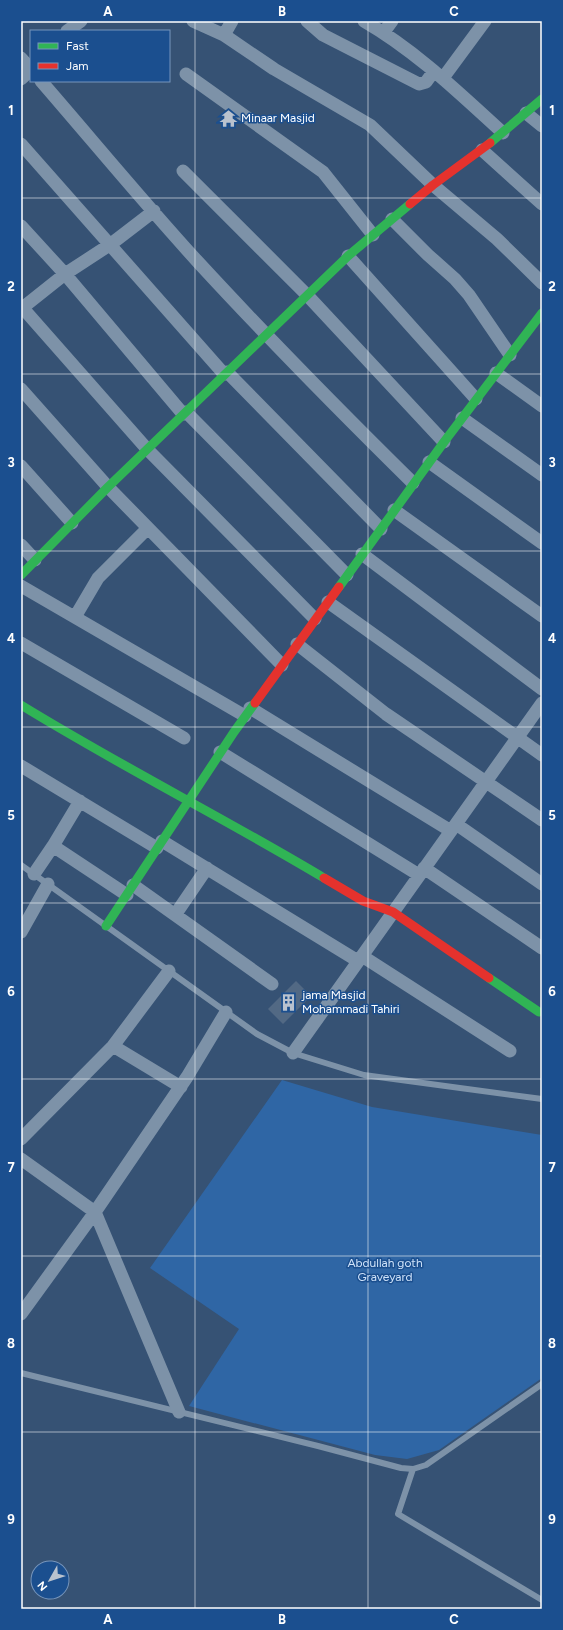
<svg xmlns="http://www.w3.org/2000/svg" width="563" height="1630" font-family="Figtree,sans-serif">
<rect width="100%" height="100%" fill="#365274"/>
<path fill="#2f66a5" d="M282,1080L372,1107L542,1135V1378L439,1450L407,1459L375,1455L189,1406L239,1329L150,1268Z"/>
<path fill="#526984" d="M296,981L311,996L283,1024L268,1009Z"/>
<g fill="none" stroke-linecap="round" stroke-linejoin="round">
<path stroke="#7d92a8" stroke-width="6" d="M21,865L257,1034L293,1053L364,1075L542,1099
M21,1373L318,1446L401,1468L413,1469L426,1465L542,1384
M413,1469L398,1514L542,1600"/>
<path stroke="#7d92a8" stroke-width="13" d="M193,21L224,35L274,69L370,125L433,185L497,239L542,283
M307,21L323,35L419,84L426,82L434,71
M364,21C416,51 459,93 503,133
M67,31L81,21
M384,32L392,21
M224,35L232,21
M21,58L31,69
M186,74L323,172L373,235
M443,78L485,21
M21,79L31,70
M41,81C93,141 144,203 198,262C268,338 340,411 413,483
M526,113L542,126
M21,144L224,374
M482,150L542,204
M183,171L307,295L444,442
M392,219L428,255L455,279L469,295L510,355
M21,226L65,274L183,414
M348,256L476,399
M21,306L147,449L315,619
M21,309L65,274L111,244L154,211
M227,372L381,529
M496,373L542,406
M21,389L108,487L282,665
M186,412L347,575
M462,418L542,475
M429,462L542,543
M21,466L72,523
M394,510L542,616
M21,545L35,560
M362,554L542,689
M21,586L245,716
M328,602L542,755
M75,617L98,578L148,528
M21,643L184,738
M297,644L386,714L542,820
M250,708L451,831
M220,752L419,875
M21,766L157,848
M456,824L542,884
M162,841L358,961
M53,846L127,895
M424,868L542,948
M34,874L53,846L80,801
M133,885L272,984
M175,915L207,868
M21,932L48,884
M362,956L510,1051
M113,1046L181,1087
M293,1053L542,703
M21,1139L113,1046L169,971
M21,1159L95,1212L179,1412
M21,1314L95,1212L187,1077L226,1012"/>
<path stroke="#30b455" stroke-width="9" d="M490,143L542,99
M21,575L108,487L348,256L410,204
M339,587L444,442L542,313
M21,705C120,766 224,818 324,878
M106,926L234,732L255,703
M489,978L539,1012"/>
<path stroke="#e5322d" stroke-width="9" d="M410,204L433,185L490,143
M255,703L339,587
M324,878L363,901L393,912L489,978"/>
</g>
<path fill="none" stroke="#fff" stroke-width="1" stroke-opacity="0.55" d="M195,21V1609M368,21V1609M21,198H542M21,374H542M21,551H542M21,727H542M21,903H542M21,1079H542M21,1256H542M21,1432H542"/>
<defs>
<symbol id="temple-bare" viewBox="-9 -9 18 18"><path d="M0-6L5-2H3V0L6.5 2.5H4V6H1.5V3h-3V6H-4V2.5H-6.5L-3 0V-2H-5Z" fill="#b9c2ce" stroke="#1b4f8f" stroke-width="2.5" paint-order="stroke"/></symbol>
<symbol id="building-bare" viewBox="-9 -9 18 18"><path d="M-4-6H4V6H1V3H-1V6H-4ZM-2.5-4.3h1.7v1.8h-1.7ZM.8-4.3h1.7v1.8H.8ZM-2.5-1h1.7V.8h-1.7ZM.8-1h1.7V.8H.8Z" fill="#b9c2ce" stroke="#1b4f8f" stroke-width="2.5" paint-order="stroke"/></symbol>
</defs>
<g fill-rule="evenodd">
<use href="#temple-bare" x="216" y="106" width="25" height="25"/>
<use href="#building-bare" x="276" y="990" width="25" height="25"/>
</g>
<g text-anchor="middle" stroke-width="3" stroke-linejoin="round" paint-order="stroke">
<g font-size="12" fill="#fff" stroke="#1b4f8f" text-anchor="start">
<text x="241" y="122">Minaar Masjid</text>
<text x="302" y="999">jama Masjid<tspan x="302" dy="14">Mohammadi Tahiri</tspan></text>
</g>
<g font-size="12" fill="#cfe3fa" stroke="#1b4f8f">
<text x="385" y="1267">Abdullah goth<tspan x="385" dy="14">Graveyard</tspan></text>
</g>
</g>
<rect width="563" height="1630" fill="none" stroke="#1b4f8f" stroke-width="44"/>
<rect x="30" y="30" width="140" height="52" fill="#1b4f8f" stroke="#7695bc"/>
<rect x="38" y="43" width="20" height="6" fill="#30b455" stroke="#7695bc"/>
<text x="66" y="50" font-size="12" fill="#ffffff">Fast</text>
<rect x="38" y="63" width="20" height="6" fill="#e5322d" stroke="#7695bc"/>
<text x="66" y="70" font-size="12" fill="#ffffff">Jam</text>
<g transform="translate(50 1580) rotate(231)"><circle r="19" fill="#1b4f8f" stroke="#7695bc"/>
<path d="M0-3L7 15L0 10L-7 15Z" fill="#b9c2ce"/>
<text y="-6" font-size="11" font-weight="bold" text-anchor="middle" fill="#ffffff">N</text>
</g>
<rect x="22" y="22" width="519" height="1586" fill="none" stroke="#fff" stroke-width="1.5"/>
<g font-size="13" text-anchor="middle" font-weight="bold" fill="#fff">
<text x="108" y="16">A</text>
<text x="282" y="16">B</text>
<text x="454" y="16">C</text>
<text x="11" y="115">1</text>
<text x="552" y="115">1</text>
<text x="11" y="291">2</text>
<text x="552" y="291">2</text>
<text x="11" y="467">3</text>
<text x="552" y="467">3</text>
<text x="11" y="643">4</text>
<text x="552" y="643">4</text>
<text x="11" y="820">5</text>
<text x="552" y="820">5</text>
<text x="11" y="996">6</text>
<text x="552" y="996">6</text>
<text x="11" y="1172">7</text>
<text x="552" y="1172">7</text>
<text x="11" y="1348">8</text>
<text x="552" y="1348">8</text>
<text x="11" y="1524">9</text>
<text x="552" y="1524">9</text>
<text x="108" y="1624">A</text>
<text x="282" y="1624">B</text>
<text x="454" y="1624">C</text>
</g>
</svg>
